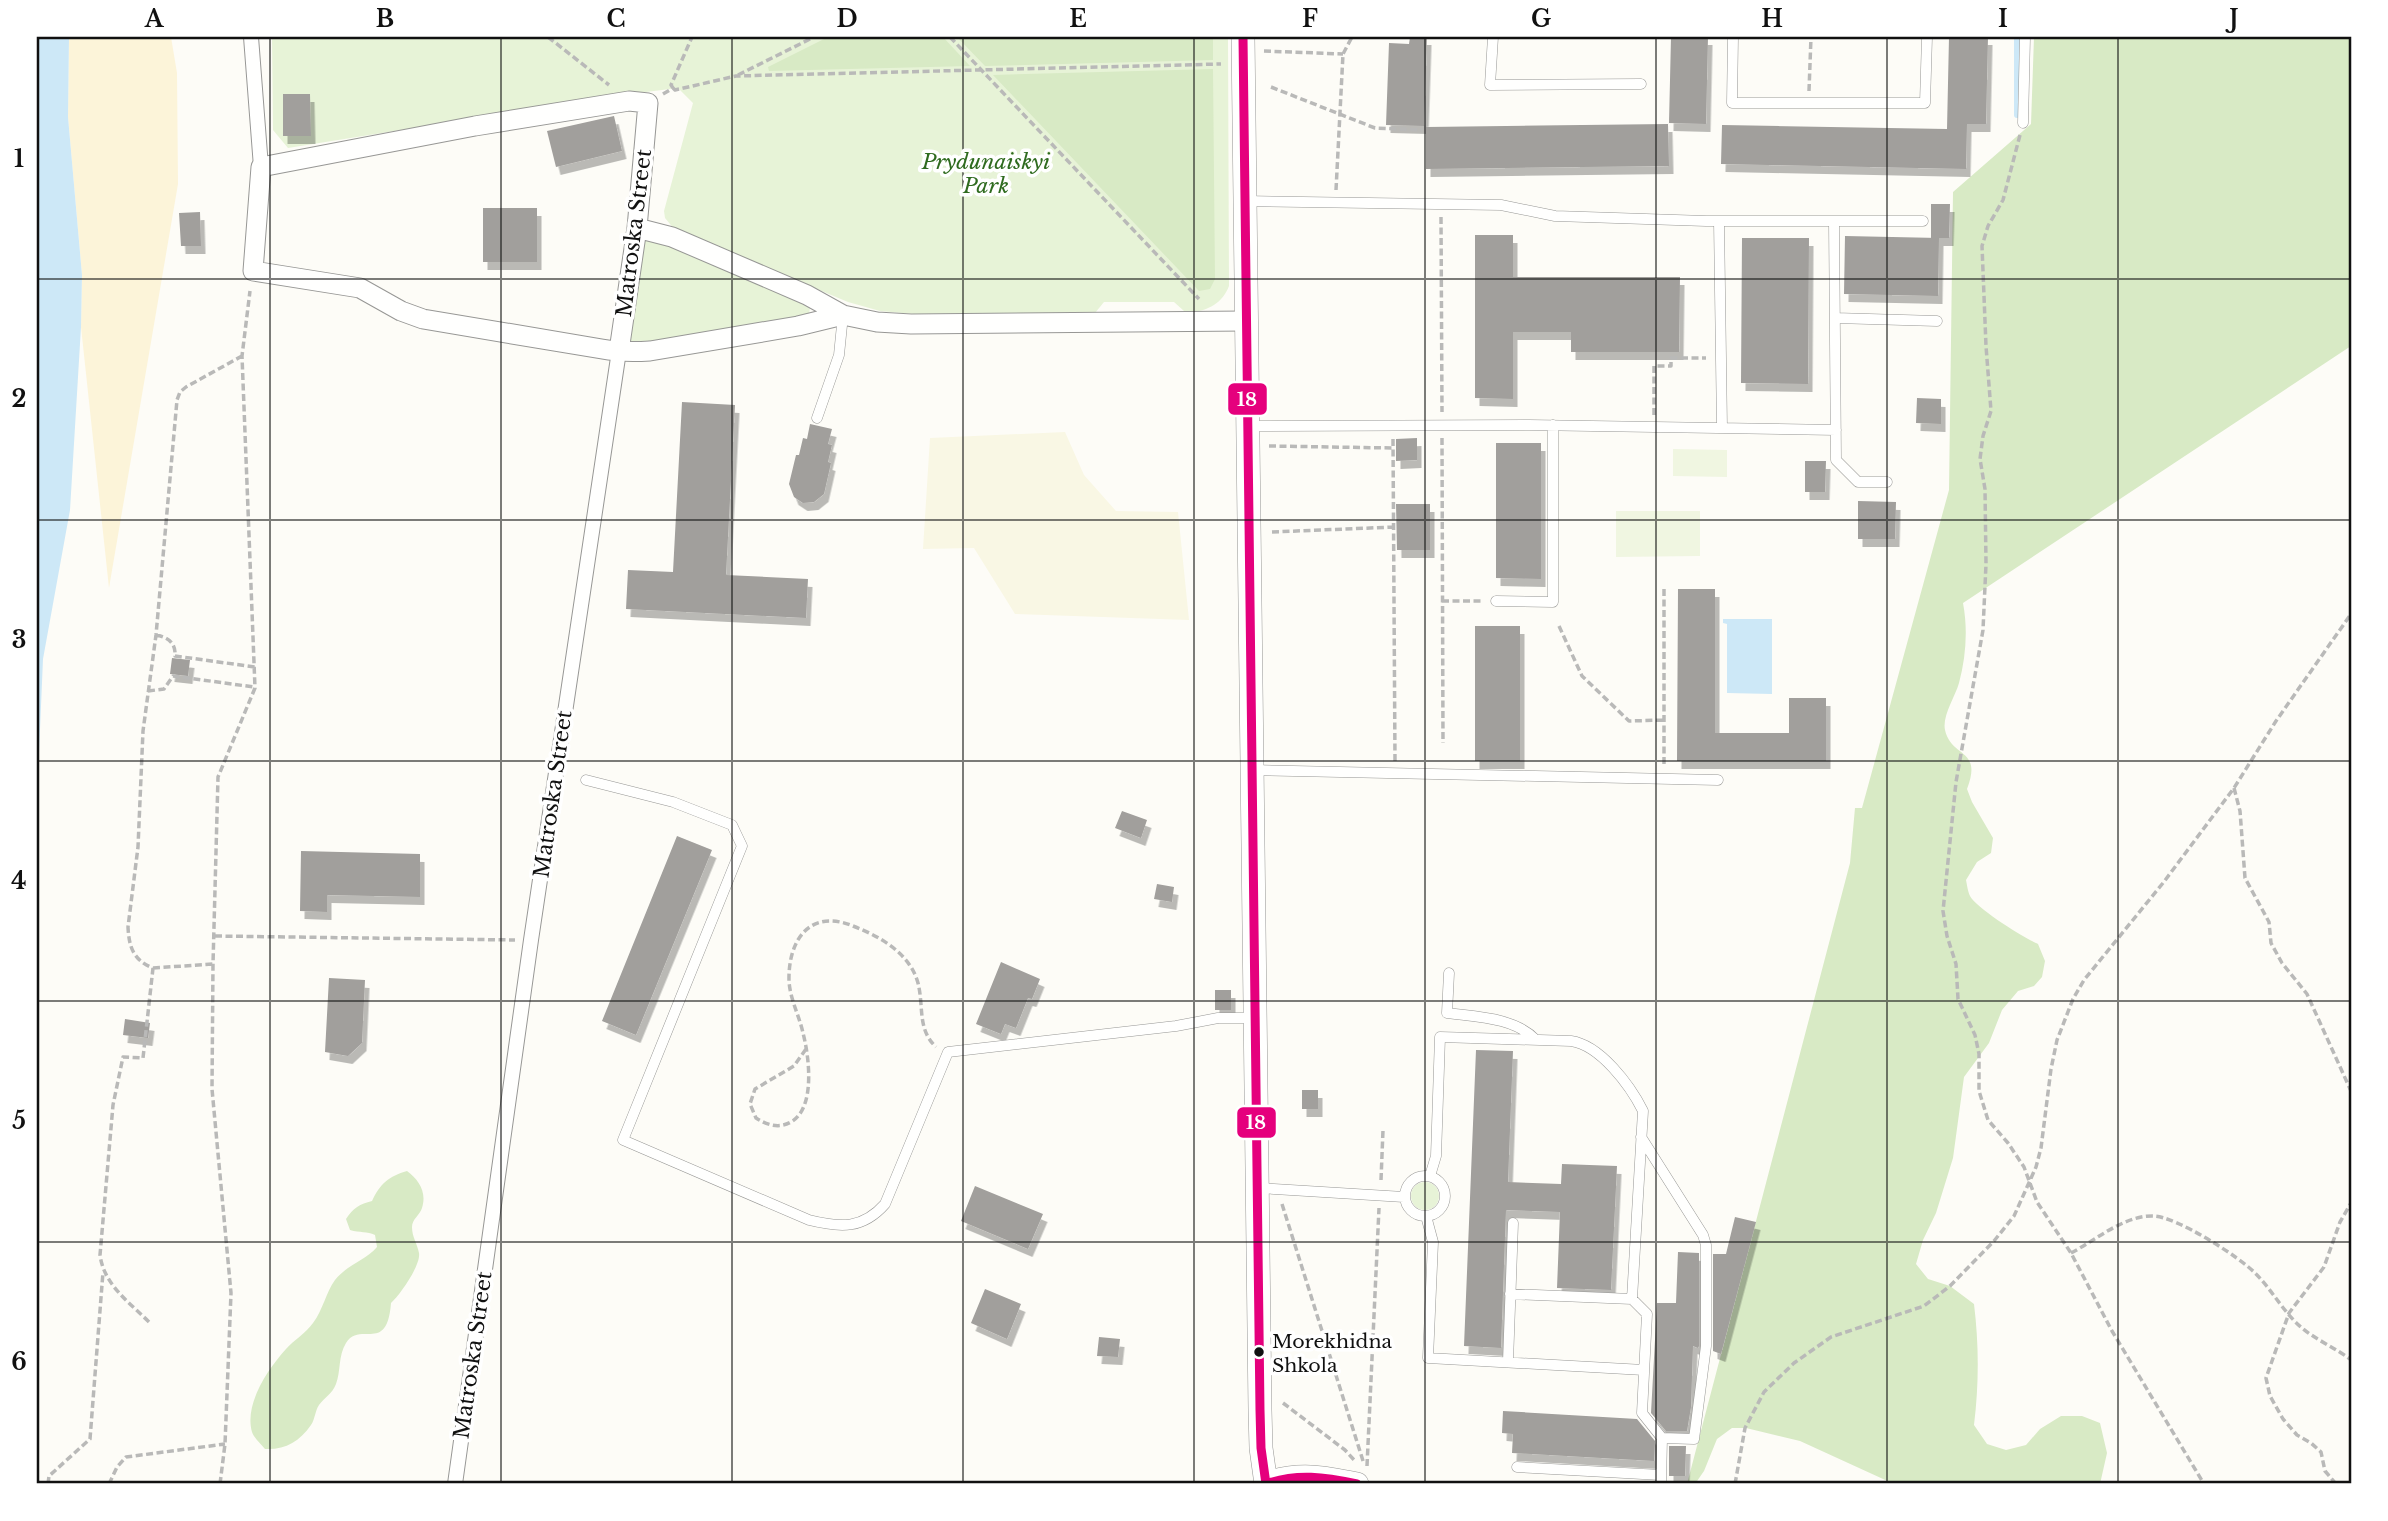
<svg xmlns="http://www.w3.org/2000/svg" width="2388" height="1521" font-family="'Libre Baskerville',serif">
<defs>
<filter id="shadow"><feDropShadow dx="4.5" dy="8" stdDeviation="0" flood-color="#0004"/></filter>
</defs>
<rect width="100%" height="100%" fill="#fdfcf7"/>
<path fill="#f9f7e4" d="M1065,432L1084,475L1116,511L1178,512L1189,620L1015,614L974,548L923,549L930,438Z"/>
<path fill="#e7f3d7" d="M272,37H1228L1229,286C1222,305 1203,314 1184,311L1174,302H1104L1095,313L914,314L880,311L848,302L675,230L665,218L664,211L693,103L678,88L614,96L288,148L273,130Z
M650,238L810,306L809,316L642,346L631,342L628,338L643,242Z
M1411 1196a14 14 0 1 1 28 0a14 14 0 1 1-28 0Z"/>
<path fill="#d8eac5" d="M828,37H943L970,66L769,71L768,67Z
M957,37H1213V60L985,66Z
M2034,37H2351V346L1963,603C1968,629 1966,657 1959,683C1955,697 1942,716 1945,730C1951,758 1983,748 1967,789L1972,802L1993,838L1991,853L1977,862L1966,880C1967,885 1968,892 1970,896C1976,908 2024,938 2038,944L2045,961L2042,977L2034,986L2018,991L2002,1010L1989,1043L1964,1077L1953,1158L1936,1213L1923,1240L1916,1264L1928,1279L1950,1286L1974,1304C1979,1345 1979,1384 1974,1425L1987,1444L2006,1450L2026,1445L2040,1429L2061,1416H2082L2100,1423L2107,1453L2100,1484H1894L1800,1441L1746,1428H1732L1717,1439L1704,1471L1695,1484H1687L1850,863L1855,808H1862L1949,490L1953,192L2031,124Z
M1213,69L1215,279L1210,289L1199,291L993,75Z
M407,1171C419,1180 427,1192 422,1208C420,1215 412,1219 412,1227C412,1237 417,1243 419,1253C421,1265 400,1295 391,1303C387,1355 360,1320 346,1343C338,1356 341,1371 336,1384C332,1394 325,1397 319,1405C315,1411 315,1419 311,1425C299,1442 285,1450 265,1449C261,1444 254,1438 252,1432C244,1404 268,1369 286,1349C294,1340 306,1333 313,1323C323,1310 326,1292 335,1280C349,1263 365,1261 377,1247L375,1235C367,1231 360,1233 350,1230L346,1219C353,1208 360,1204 372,1201C380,1184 389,1176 407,1171Z"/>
<path fill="#fcf4d9" d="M69,37H171L177,73L178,184L109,588L81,327L82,275L68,117Z"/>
<path fill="#f0f6e1" d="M1673,449L1727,450V477L1673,476Z
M1700,511V556L1616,557V511Z"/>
<path fill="#cde8f7" d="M37,37H69L68,117L82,275L81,327L70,510L43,659L37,800Z
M1723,619H1772V694L1727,693V624L1723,623Z"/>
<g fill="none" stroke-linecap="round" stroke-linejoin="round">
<path stroke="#cde8f7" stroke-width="6" d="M2017,115V37"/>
</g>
<path fill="#a19f9c" filter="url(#shadow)" d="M1410,37H1427L1424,126L1386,125L1389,43L1409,44Z
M1671,37H1708L1706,124L1669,123Z
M1949,37H1988L1986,124H1967L1966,169L1721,164L1722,125L1947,129Z
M283,94H310L311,136H283Z
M614,116L622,151L556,167L547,131Z
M1668,124L1669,166L1426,169V127Z
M1931,204H1950L1949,238H1931Z
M483,208H537V262H483Z
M200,212L201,246H181L179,213Z
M1475,235H1513V277H1680L1679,352H1571V332H1513V399L1475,398Z
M1845,236L1939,238L1938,296L1844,294Z
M1742,238H1809L1808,384L1741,383Z
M1917,398L1941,399V424L1916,423Z
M682,402L735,405L726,575L808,579L806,618L626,609L628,570L673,572Z
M810,424L832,429L828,444L832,445L828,462L831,463L824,494L814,502L803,503L794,497L789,484L796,455H799L803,438L807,439Z
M1417,438V460L1396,461V439Z
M1496,443H1541V579L1496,578Z
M1805,461H1826L1825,492H1805Z
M1858,501L1896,502L1895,539H1858Z
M1396,504H1430V550H1397Z
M1678,589H1715V733H1789V698H1826V761H1677Z
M1475,626H1520V761H1475Z
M172,658L190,660L188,676L170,674Z
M1122,811L1147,820L1141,838L1115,828Z
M677,836L712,850L636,1035L602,1021Z
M301,851L420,854V897L327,895V912L300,911Z
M1157,884L1174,887L1172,902L1154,899Z
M1001,962L1040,979L1032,999L1028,998L1016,1028L1005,1024L1001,1034L976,1024Z
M329,978L365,980L362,1043L348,1056L325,1052Z
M1215,990H1231V1010H1215Z
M125,1019L150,1023L148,1038L123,1035Z
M1476,1050L1513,1051L1508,1182L1561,1184L1562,1164L1617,1166L1611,1290L1557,1288L1560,1212L1506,1210L1501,1348L1464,1346Z
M1302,1090H1318V1109H1302Z
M975,1186L1043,1214L1028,1249L961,1221Z
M1735,1217L1756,1222L1721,1354L1713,1351V1254H1726Z
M1678,1252L1699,1253V1346L1698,1348L1693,1346L1691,1407L1687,1431H1666L1651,1413L1657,1303H1676Z
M985,1289L1021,1304L1007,1339L971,1323Z
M1099,1337L1120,1339L1118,1357L1097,1356Z
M1503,1411L1637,1419L1655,1441L1654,1461L1512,1453L1513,1434L1502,1433Z
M1669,1446H1686L1685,1476H1669Z"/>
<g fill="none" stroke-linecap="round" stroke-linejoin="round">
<defs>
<path id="service" d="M1493,37L1490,85L1641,84
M1733,37L1732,103H1925L1927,37
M2023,123L2025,37
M1245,201L1501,205L1555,216L1706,221H1923
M1719,221L1722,428
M1834,221L1836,460L1858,482H1887
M1835,318L1937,321
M817,418L839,355L843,315
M1247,426L1529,425L1836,430
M1496,601L1553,602V425
M1252,770L1718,780
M586,780L673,802L732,825L742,846L623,1140L809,1220C841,1228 863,1229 885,1204L948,1052L1176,1026L1218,1018H1255
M1449,973L1447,1013C1476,1017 1514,1017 1536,1040
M1641,1137L1703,1235L1706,1245V1346L1694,1439L1662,1438
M1405 1196a20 20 0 1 1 40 0a20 20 0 1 1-40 0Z
M1430,1176L1436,1156L1440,1037L1571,1041C1600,1045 1630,1085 1643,1111L1632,1299
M1258,1188L1404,1197
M1426,1216L1433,1242L1428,1358L1644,1370
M1510,1294L1632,1299L1647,1314L1642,1413L1662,1438L1661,1484
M1508,1362L1513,1223
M1517,1467L1661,1475"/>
<path id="pedestrian" d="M251,37L261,167
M455,1484L531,940L619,351"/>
<path id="minor" d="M637,228L672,237L807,295L843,315L877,322L911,324L1245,321
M619,351L637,228L648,103L629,101L475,126L261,167L253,271L360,288L401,311L423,319L602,349C618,352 634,352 650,351L798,326L843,315"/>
<path id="tertiary" d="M1243,37L1260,1410L1261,1448L1266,1484
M1265,1484C1297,1472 1324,1477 1357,1484"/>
</defs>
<use href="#service" stroke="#979795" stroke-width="11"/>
<use href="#pedestrian" stroke="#979795" stroke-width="16"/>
<use href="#minor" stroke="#979795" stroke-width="21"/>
<use href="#tertiary" stroke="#979795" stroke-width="24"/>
<path stroke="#b9b9b8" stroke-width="3.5" stroke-dasharray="7 3.5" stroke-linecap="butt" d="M548,37L609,85
M950,37L1199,299
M1264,51L1343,54
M738,75L814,37
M1271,87L1375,128L1422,130
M673,88L675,90L736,76L1221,64
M1809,91L1811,37
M663,94L673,88L671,85L692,37
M2020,135L2003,200L1988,226L1982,246L1986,346L1991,411L1983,436L1980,459L1985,489L1986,564L1983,630L1956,782L1943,911L1947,936L1956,964L1958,999L1975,1035L1979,1054V1091L1988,1120L2008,1143L2024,1167L2037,1202L2071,1253L2112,1331L2204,1484
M1336,190L1343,54L1352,37
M1441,217L1442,412
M1654,415V366H1671V358H1706
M1442,438L1443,743
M1393,439L1395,761
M1269,446L1393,448
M1272,532L1394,527
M1442,601H1483
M1559,626L1582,676L1629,721L1664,720
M156,635C168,637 176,643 175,656L255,667
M148,691L164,689L173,676L254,687
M1664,764V588
M2234,788L2240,811L2245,878L2269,922L2271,943L2282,963L2307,994L2351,1091
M215,936L515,940
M153,968L213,964
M806,1049L794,1066L755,1089L750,1104L756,1118C767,1125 779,1129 791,1122C816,1108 809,1056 803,1033C799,1015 790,999 789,981C788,941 809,908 853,926C879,936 910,953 918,983C924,1007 917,1029 936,1047
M1381,1180L1383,1130
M1282,1204L1364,1464
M2071,1253C2096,1240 2124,1215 2154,1216C2177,1217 2240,1257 2256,1274C2272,1290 2284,1313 2302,1328C2316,1340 2336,1348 2351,1360
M149,1322C129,1302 104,1285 100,1255L113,1105L123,1057L143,1058L153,968C133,960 129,947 128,927L138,847L143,731L156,635L177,400L180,392L186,387L242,356
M1283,1403L1345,1450L1355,1461
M1367,1466L1379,1208
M48,1484L49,1476L90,1439L103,1272
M109,1484L117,1467L126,1457L225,1444
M220,1484L225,1444L231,1293L212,1089L213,964L218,777L255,688L242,356L250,291
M1735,1484L1745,1428L1764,1392L1794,1363L1831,1337L1924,1306L1950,1286L1994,1241L2014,1216L2036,1167L2041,1148L2051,1069L2057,1040L2073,999L2084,980L2163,883L2234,788L2276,721L2351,614
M2336,1484L2325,1471L2321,1452L2311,1443L2297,1435L2283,1419L2270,1396L2266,1378L2289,1313L2324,1267L2340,1222L2351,1203"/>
<use href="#service" stroke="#fffffe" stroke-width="10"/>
<use href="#pedestrian" stroke="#fffffe" stroke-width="14"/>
<use href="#minor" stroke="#fffffe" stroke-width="19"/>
<use href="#tertiary" stroke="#fffffe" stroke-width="23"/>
<defs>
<path id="bus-1" d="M1243,37L1260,1410L1261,1448L1266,1484
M1266,1484C1297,1473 1325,1477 1357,1484"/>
</defs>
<use href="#bus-1" stroke="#fff" stroke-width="14"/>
<use href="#bus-1" stroke="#e5007d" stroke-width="9"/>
</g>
<path fill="none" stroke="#111" stroke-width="2" stroke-opacity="0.55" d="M270,37V1484M501,37V1484M732,37V1484M963,37V1484M1194,37V1484M1425,37V1484M1656,37V1484M1887,37V1484M2118,37V1484M37,279H2351M37,520H2351M37,761H2351M37,1001H2351M37,1242H2351"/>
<circle fill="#111" stroke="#fff" stroke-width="2.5" cx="1259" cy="1352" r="6"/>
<g text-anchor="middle" stroke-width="7" stroke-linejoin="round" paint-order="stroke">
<g font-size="19" fill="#111" stroke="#fff" text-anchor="start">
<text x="1272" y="1348">Morekhidna<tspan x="1272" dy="24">Shkola</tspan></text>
</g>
<g font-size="21" font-style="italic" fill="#2f6b1f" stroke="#fff">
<text x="986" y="169">Prydunaiskyi<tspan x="986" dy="24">Park</tspan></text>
</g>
<g font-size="21" fill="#111" stroke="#fff">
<text transform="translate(634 233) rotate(-83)" y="7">Matroska Street</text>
<text transform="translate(553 794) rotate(-82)" y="7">Matroska Street</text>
<text transform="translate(473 1355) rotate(-82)" y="7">Matroska Street</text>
</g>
</g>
<g stroke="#fff" stroke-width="2.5">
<rect x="1227" y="382" width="41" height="34" rx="7" fill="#e5007d"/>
<rect x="1236" y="1106" width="41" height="33" rx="7" fill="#e5007d"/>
</g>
<g font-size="19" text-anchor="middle" font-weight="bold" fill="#fff">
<text x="1247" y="406">18</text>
<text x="1256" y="1129">18</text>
</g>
<rect width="2388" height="1521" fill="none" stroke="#ffffff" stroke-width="77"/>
<rect x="38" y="38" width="2312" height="1444" fill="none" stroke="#111" stroke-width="2.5"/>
<g font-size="23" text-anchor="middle" font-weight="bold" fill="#111">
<text x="154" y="27">A</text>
<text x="385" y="27">B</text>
<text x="616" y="27">C</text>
<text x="847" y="27">D</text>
<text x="1078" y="27">E</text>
<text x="1310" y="27">F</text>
<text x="1541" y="27">G</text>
<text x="1772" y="27">H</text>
<text x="2003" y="27">I</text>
<text x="2234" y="27">J</text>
<text x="19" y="167">1</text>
<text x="19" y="407">2</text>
<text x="19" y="648">3</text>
<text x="19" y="889">4</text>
<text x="19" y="1129">5</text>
<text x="19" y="1370">6</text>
</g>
</svg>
